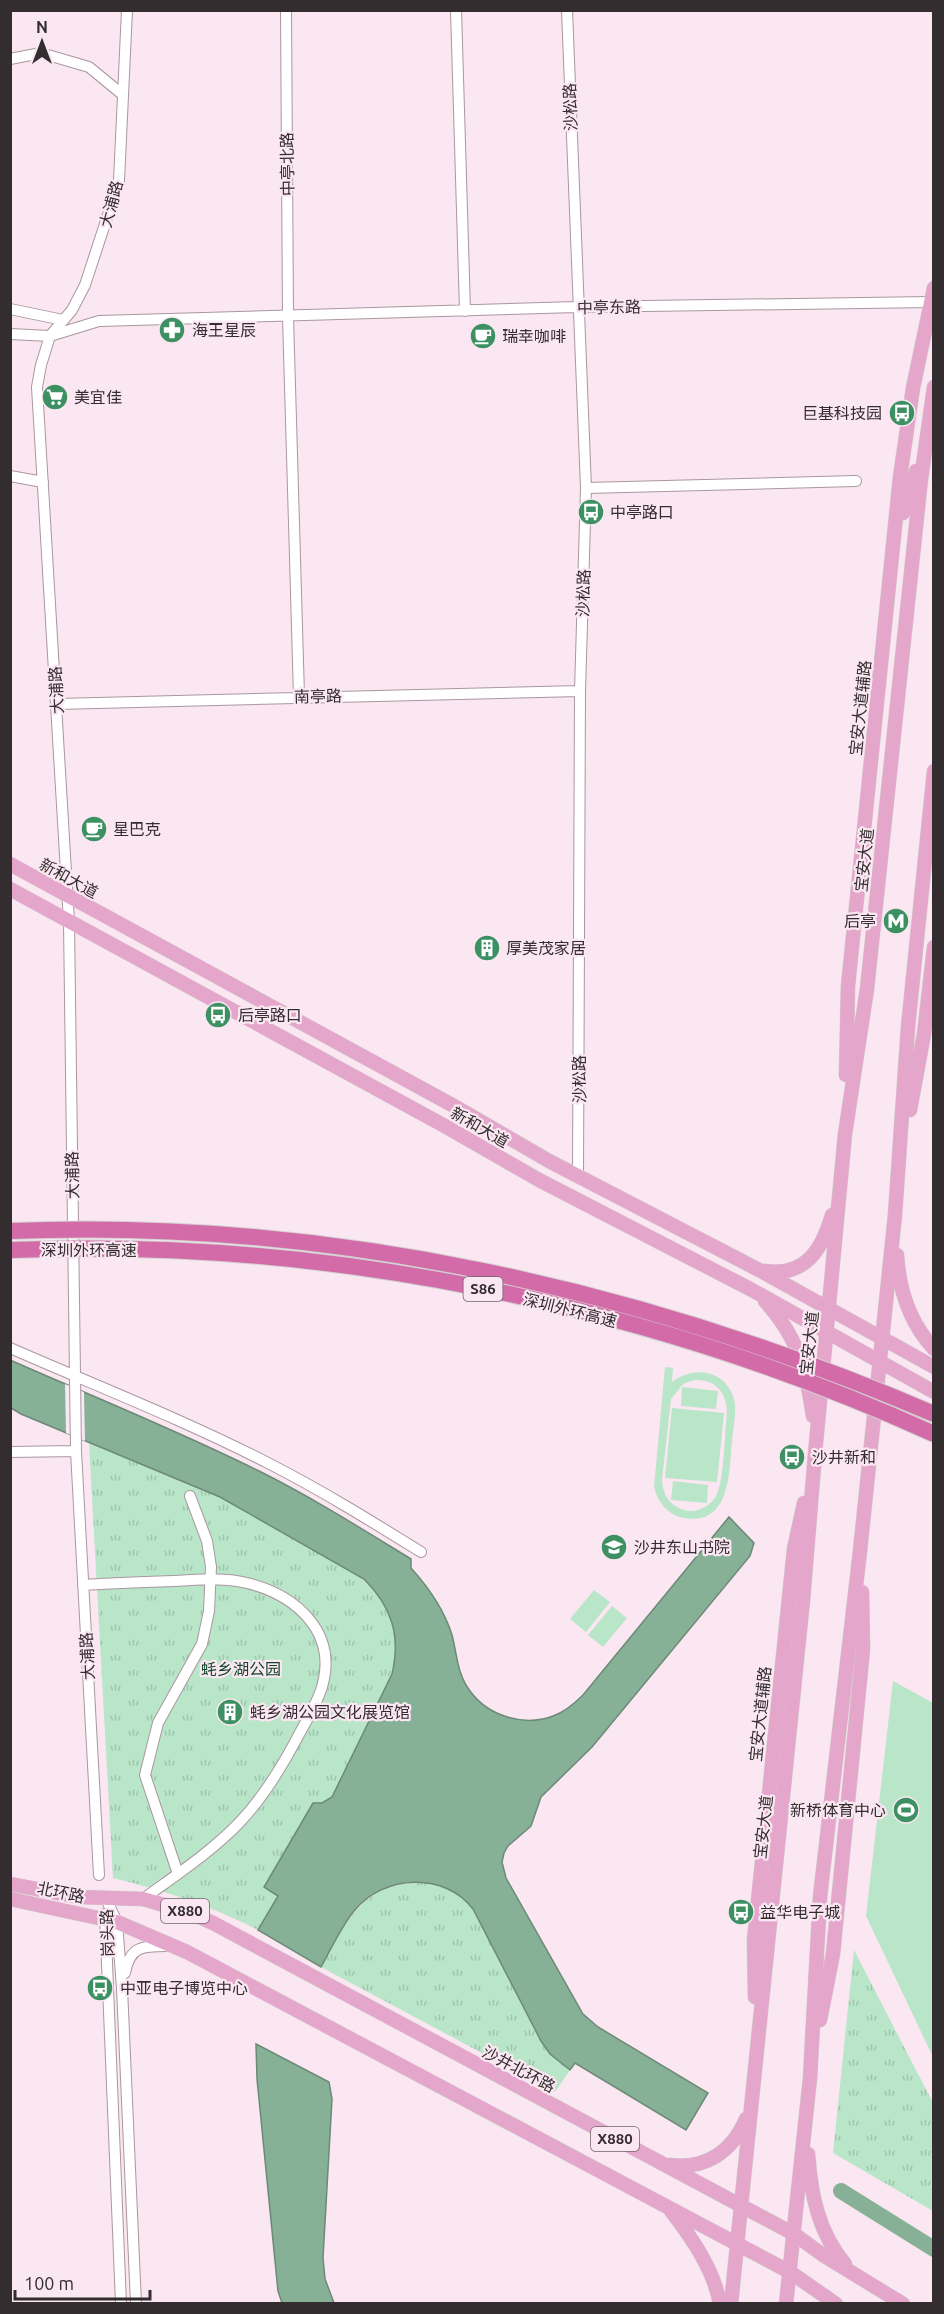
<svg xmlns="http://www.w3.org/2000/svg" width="944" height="2314" font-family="Ubuntu,'Noto Sans SC',sans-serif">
<defs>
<pattern id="park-tufts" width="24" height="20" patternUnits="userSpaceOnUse" patternTransform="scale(1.5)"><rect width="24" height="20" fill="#b9e5c9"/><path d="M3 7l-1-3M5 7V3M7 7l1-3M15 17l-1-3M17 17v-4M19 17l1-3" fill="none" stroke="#a0c5ad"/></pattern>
</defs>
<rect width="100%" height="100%" fill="#fae7f1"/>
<path fill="url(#park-tufts)" d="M89,1443L220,1497L350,1570C395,1599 407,1641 386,1690L332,1797L326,1802L318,1804L264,1886L278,1895L258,1930C211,1906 164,1890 113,1878Z
M425,1882L453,1890L473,1909L541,2041L550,2054L570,2070L555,2092L321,1967C349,1919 361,1883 425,1882Z
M854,1950L933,2103V2211L833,2153Z"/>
<path fill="#b9e5c9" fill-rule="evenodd" d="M665,1367L673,1368L672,1382C693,1366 723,1369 733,1396C738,1409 733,1427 732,1441C729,1472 731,1526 684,1518C668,1515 658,1503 654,1487ZM695,1380C714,1379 726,1391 727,1411C725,1430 724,1479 717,1494C710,1509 691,1516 677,1507C666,1501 663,1491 662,1480L671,1399L683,1384Z
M682,1387L718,1391L716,1409L681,1406Z
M672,1408L724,1413L717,1482L665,1478Z
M673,1481L708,1485L707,1503L671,1500Z
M594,1590L610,1602L586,1632L570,1619Z
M612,1606L627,1618L603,1647L588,1635Z
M893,1681L933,1703V2057L866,1916Z"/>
<path fill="#86b196" stroke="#6d8977" stroke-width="1.5" d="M10,1360C94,1397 179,1431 261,1472C313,1498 362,1529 411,1559V1568C429,1588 444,1609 452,1635C457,1654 457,1674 470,1691C488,1716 524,1727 553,1716C565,1712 574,1704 583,1695L729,1517L754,1543L750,1556L592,1747L541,1797L531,1826L508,1846L504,1853L502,1862L506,1878L583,2014L598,2027L708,2093L686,2130L575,2063L570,2070L550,2054L541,2041L473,1909C445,1872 384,1874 354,1911C341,1927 331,1949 321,1967L258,1930L278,1896L264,1887L313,1803H322L332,1797L392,1674C401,1636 392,1607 364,1579L220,1497L21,1414L11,1408Z
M256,2044L329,2082L332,2099L323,2258L325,2279L334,2303H282L278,2291L257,2079Z"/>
<path fill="#fae7f1" d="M65,1384L84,1392L85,1441L66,1433Z"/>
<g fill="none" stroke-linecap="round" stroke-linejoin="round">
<path stroke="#86b196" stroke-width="16" d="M841,2191L934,2249"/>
<defs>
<path id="minor" d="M286,10L288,317L299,696
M456,10L465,311
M567,10L586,488L580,691L578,1176
M10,59L41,53L89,67L123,95
M10,309L63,320
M10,334L50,336L99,321L577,307L930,302
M10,476L43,482
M586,488L856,481
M57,704L580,691
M10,1348C97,1386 184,1420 268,1463C321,1490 371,1521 421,1552
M10,1452L76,1451
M83,1585C114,1583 144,1582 174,1581C198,1580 223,1577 247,1583C296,1595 338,1632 322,1687C316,1706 305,1723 296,1740C280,1770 263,1798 239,1823C211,1852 176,1875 143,1899
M178,1874L145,1775L158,1723L202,1644L209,1611L211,1567L207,1541L190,1496
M99,1875L76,1451L69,922L37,387L41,365L50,336L72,310L85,285L119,181L127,10
M106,1899L117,1922L122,1988L136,2304
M105,1914L121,2304
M125,1973C130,1945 144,1946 169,1946"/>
<path id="major" d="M903,513L916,471
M10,864L454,1106L549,1161L761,1271L934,1367
M10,889L443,1125L539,1180L752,1290L934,1392
M846,1075L848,986L900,477L913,388L934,288
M910,1110L924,1034L934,947
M897,1255C899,1290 910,1323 934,1349
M765,1271C805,1277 822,1250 832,1215
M765,1301C798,1337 806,1369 813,1416
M10,1884L79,1897L143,1899L188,1912L213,1923L794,2234L823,2255L903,2304
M10,1899L117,1922L187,1952L790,2272L836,2304
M755,1997L754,1940L794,1549L804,1503
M820,2020L833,1954L863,1649L862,1592
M808,2154C811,2194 818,2232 845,2264
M669,2165C705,2170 732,2152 746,2119
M671,2211C692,2238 714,2270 720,2304
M731,2304L803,1600L815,1454L845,1134L867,989L921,479L934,387
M786,2304L810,2078L820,1897L860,1551L895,1215L908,1027L934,771"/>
</defs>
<use href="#minor" stroke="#a997a0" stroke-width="12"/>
<use href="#major" stroke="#d2d1d1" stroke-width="15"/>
<use href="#minor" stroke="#fff" stroke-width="10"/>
<use href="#major" stroke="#e5a6cb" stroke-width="14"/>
<defs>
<path id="highway-bridge" d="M10,1231C328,1218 643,1289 934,1414
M10,1250C325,1237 647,1304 934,1434"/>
</defs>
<use href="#highway-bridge" stroke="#d2d1d1" stroke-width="18" stroke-linecap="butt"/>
<use href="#highway-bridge" stroke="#d46ba9" stroke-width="16"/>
</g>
<defs>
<symbol id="pharmacy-disc" viewBox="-11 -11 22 22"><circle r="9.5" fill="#3c9062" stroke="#fae7f1"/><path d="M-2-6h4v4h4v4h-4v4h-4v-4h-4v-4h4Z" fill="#fff"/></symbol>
<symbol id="cafe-disc" viewBox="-11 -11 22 22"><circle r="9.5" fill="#3c9062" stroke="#fae7f1"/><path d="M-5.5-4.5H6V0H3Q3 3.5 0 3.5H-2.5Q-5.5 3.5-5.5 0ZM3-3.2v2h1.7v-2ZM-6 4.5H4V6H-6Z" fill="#fff"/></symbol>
<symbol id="supermarket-disc" viewBox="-11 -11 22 22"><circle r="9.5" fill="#3c9062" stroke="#fae7f1"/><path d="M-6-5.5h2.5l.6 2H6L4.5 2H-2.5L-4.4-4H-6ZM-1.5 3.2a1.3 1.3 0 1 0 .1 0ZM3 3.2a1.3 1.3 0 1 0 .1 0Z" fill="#fff"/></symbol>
<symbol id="bus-disc" viewBox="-11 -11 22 22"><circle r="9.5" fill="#3c9062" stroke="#fae7f1"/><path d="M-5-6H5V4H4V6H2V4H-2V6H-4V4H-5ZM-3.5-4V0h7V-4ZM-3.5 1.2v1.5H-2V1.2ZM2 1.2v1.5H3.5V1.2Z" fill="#fff"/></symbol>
<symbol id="metro-disc" viewBox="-11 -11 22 22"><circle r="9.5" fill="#3c9062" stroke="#fae7f1"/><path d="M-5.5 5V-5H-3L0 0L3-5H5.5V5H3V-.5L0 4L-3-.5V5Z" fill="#fff"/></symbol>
<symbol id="building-disc" viewBox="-11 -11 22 22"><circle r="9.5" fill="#3c9062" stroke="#fae7f1"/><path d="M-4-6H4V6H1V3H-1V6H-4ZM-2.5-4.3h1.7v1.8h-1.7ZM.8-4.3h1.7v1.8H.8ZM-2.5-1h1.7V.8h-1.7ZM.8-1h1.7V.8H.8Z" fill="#fff"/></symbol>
<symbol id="university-disc" viewBox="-11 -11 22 22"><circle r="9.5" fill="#3c9062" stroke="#fae7f1"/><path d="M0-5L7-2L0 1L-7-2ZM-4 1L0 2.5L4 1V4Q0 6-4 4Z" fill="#fff"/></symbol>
<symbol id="stadium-disc" viewBox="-11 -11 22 22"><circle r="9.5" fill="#3c9062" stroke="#fae7f1"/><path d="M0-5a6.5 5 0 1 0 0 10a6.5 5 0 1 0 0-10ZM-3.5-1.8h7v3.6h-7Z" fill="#fff"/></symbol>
</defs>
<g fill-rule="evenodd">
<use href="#pharmacy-disc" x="157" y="315" width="30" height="30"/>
<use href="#cafe-disc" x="468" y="321" width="30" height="30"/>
<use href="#supermarket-disc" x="40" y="382" width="30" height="30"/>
<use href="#bus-disc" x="887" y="398" width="30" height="30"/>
<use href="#bus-disc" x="576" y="497" width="30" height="30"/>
<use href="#cafe-disc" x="79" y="814" width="30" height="30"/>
<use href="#metro-disc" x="881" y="906" width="30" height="30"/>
<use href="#building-disc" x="472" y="933" width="30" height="30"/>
<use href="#bus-disc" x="203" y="1000" width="30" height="30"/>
<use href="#bus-disc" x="777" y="1442" width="30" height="30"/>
<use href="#university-disc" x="599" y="1532" width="30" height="30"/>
<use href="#building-disc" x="215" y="1697" width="30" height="30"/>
<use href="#stadium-disc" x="891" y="1795" width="30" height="30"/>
<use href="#bus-disc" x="726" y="1897" width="30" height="30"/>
<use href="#bus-disc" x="85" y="1973" width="30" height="30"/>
</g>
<g text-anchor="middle" stroke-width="4.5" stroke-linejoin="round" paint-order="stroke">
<g fill="#fae7f1" stroke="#6f656a" stroke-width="1.5">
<rect x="463.5" y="1277" width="39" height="24" rx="4.5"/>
<rect x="161" y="1899" width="48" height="24" rx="4.5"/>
<rect x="591" y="2127" width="48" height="24" rx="4.5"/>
</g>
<g font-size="15" font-weight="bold" fill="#342d30">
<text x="483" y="1294">S86</text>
<text x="185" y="1916">X880</text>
<text x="615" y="2144">X880</text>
</g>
<g font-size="16" fill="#342d30" stroke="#fae7f1">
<text transform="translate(570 107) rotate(-92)" y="6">沙松路</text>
<text transform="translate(287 164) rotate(-91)" y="6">中亭北路</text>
<text transform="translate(111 204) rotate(-75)" y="6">大浦路</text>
<text transform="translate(609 307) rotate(-1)" y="6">中亭东路</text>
<text transform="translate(583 593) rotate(-88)" y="6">沙松路</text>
<text transform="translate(56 690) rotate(-93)" y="6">大浦路</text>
<text transform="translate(318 696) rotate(-1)" y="6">南亭路</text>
<text transform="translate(860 708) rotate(-84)" y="6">宝安大道辅路</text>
<text transform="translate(864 860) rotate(-84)" y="6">宝安大道</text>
<text transform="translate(69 878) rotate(29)" y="6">新和大道</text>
<text transform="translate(579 1079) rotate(-90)" y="6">沙松路</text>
<text transform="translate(480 1127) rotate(30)" y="6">新和大道</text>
<text transform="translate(72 1175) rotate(-91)" y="6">大浦路</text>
<text x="89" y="1256">深圳外环高速</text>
<text transform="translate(570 1310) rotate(14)" y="6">深圳外环高速</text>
<text transform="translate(809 1343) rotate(-84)" y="6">宝安大道</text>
<text transform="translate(87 1656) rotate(-93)" y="6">大浦路</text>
<text transform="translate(760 1714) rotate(-84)" y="6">宝安大道辅路</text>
<text transform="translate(763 1827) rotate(-84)" y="6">宝安大道</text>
<text transform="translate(61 1892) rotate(12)" y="6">北环路</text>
<text transform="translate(107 1933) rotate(-92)" y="6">岗头路</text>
<text transform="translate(519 2069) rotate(28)" y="6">沙井北环路</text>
</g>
<g font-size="16" fill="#342d30" stroke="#fae7f1" text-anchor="start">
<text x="192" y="336">海王星辰</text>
<text x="502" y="342">瑞幸咖啡</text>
<text x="74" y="403">美宜佳</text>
<text x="882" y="419" text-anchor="end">巨基科技园</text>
<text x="610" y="518">中亭路口</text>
<text x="113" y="835">星巴克</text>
<text x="876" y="927" text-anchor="end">后亭</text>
<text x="506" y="954">厚美茂家居</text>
<text x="238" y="1021">后亭路口</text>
<text x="812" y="1463">沙井新和</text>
<text x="634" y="1553">沙井东山书院</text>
<text x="250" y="1718">蚝乡湖公园文化展览馆</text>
<text x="886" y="1816" text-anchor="end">新桥体育中心</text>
<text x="760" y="1918">益华电子城</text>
<text x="120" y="1994">中亚电子博览中心</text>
</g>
<g font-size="16" fill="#11462b" stroke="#fae7f1">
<text x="241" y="1675">蚝乡湖公园</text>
</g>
</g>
<rect width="944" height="2314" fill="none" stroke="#342d30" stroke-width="24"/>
<g transform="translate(42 42)" stroke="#fae7f1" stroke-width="4.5" paint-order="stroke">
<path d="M0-4.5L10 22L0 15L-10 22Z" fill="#342d30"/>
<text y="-9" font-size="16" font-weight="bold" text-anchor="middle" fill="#342d30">N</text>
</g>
<path d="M15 2290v9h135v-9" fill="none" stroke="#342d30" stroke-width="3"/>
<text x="24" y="2290" font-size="18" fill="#342d30" stroke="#fae7f1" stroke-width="4.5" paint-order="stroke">100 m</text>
</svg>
